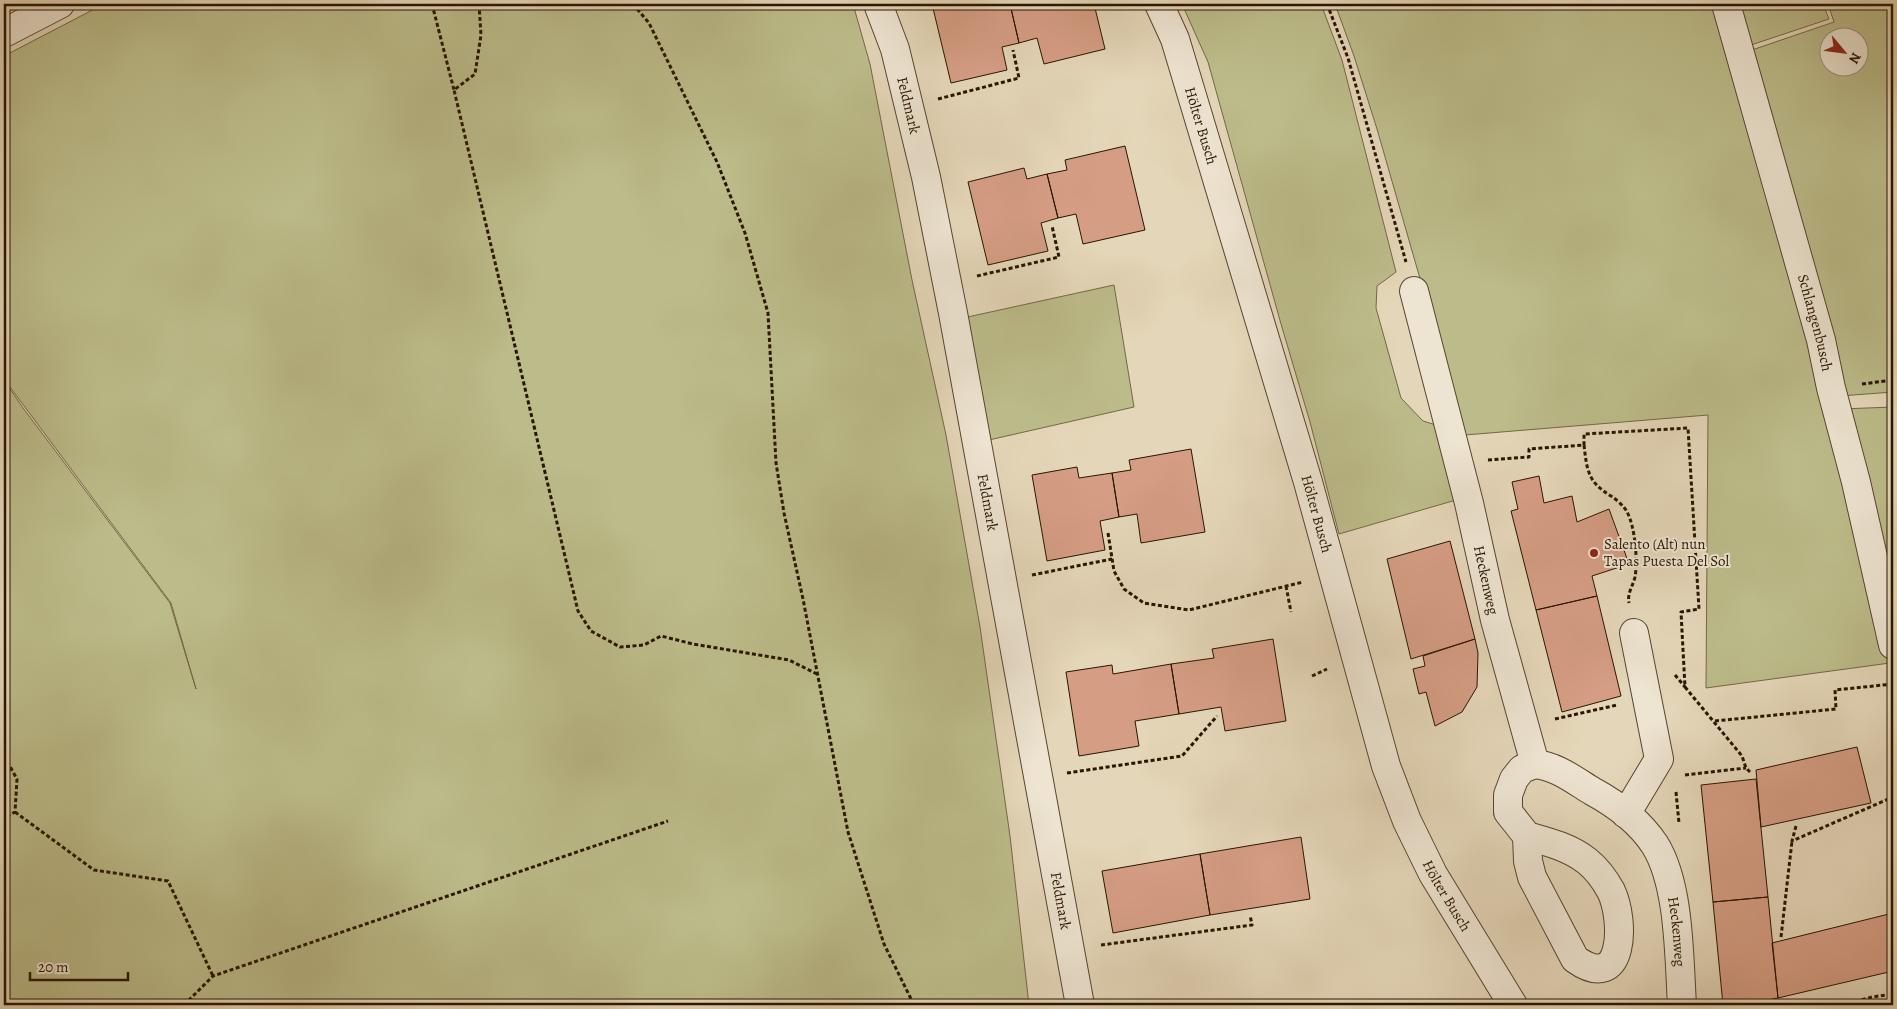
<svg xmlns="http://www.w3.org/2000/svg" width="1897" height="1009" font-family="Alegreya,serif">
<rect width="100%" height="100%" fill="#e4d6b8"/>
<filter id="stains"><feTurbulence type="fractalNoise" baseFrequency=".004" numOctaves="4"/><feColorMatrix values="0 0 0 0 .2 0 0 0 0 .09 0 0 0 0 .02 0 0 0 .5 -.17"/></filter>
<radialGradient id="worn" r=".72"><stop offset=".6" stop-color="#630" stop-opacity="0"/><stop offset="1" stop-color="#630" stop-opacity=".3"/></radialGradient>
<path fill="#bcbc8a" stroke="#726845" fill-rule="evenodd" d="M104,4H853L870,64L912,280L946,435L980,627L1010,836L1029,1005H4V380L23,408L170,603L196,689L171,603L4,379V56Z
M1182,4H1321L1342,60L1396,272L1377,286L1376,308L1401,398L1423,421L1436,425L1456,500L1339,534L1310,422L1281,324L1208,62Z
M1335,4H1716L1751,128L1870,578L1890,663L1706,688L1708,415L1465,435L1377,129L1354,56Z
M1737,4H1823L1829,19L1748,46Z
M1828,4H1887L1893,8V392L1840,396L1749,51L1834,22ZM1830,38H1860V68H1830Z
M1114,285L1134,407L989,440L963,318Z
M1893,407V620L1841,409Z"/>
<path fill="#d59d84" stroke="#291500" d="M932,4H1010L1019,43L1002,47L1007,70L951,83Z
M1010,4H1094L1105,49L1044,64L1037,38L1019,43Z
M1125,146L1145,230L1083,244L1076,214L1058,218L1047,174L1067,170L1065,160Z
M1024,168L1027,179L1047,174L1058,218L1041,223L1048,251L988,265L968,182Z
M1191,449L1205,532L1141,543L1137,514L1119,517L1112,473L1131,470L1129,460Z
M1077,467L1079,478L1112,473L1119,517L1100,521L1105,550L1047,561L1032,475Z
M1539,476L1544,503L1572,496L1577,522L1609,509L1629,564L1592,576L1597,596L1536,610L1511,511L1518,509L1512,482Z
M1450,541L1475,639L1411,659L1387,559Z
M1597,596L1621,696L1562,712L1536,610Z
M1273,639L1286,721L1225,731L1221,707L1179,714L1171,664L1214,658L1212,649Z
M1475,639L1478,653L1477,687L1462,712L1435,726L1426,692L1419,694L1413,669L1425,666L1423,656Z
M1171,664L1179,714L1135,721L1139,746L1079,756L1066,672L1112,665L1113,674Z
M1857,747L1871,803L1761,827L1756,770Z
M1756,779L1768,897L1713,902L1701,785Z
M1301,837L1310,899L1210,915L1200,854Z
M1200,854L1210,915L1113,933L1102,871Z
M1768,897L1778,998L1747,1005H1723L1713,902Z
M1893,913V971L1778,998L1772,943Z"/>
<g fill="none" stroke-linecap="round" stroke-linejoin="round">
<defs>
<g id="minor">
<path id="s1" d="M878,4L895,49L926,177L953,313L1080,1005"/>
<path id="s2" d="M1159,4L1175,39L1308,482L1386,766L1407,821L1433,874L1513,1005"/>
<path id="s3" d="M1726,4L1821,340L1831,388L1856,482L1893,645"/>
<path d="M4,33L60,4"/>
<path id="s4" d="M1414,291L1469,503L1495,620L1535,764C1556,766 1574,780 1592,791C1616,804 1640,822 1655,845C1680,885 1679,959 1682,1005"/>
<path d="M1626,814L1659,759L1634,633"/>
<path d="M1527,836C1548,842 1569,847 1587,861C1597,869 1605,880 1611,891C1625,920 1625,995 1575,959L1532,877L1528,861L1527,836L1508,812V795L1514,779L1522,769L1535,764"/>
</g>
</defs>
<use href="#minor" stroke="#58452e" stroke-width="30"/>
<path stroke="#291500" stroke-width="3" stroke-dasharray="4 2.5" stroke-linecap="butt" d="M432,4L454,90
M479,4L481,35L475,74L454,90L578,611L591,631L620,647L644,645L661,636L693,644L789,660L817,674
M633,4L649,23L717,162L745,233L768,313L776,463L784,513L803,599L848,832L884,944L914,1005
M1327,4L1348,58L1406,262
M938,99L1019,78L1013,50
M977,276L1059,257L1052,226
M1862,384L1893,380
M1584,445C1587,471 1588,482 1611,496C1617,500 1624,506 1627,512C1635,526 1638,561 1635,577C1633,586 1627,593 1629,603
M1488,460L1529,457V449L1584,445V434L1688,428L1699,609L1681,612L1685,687L1742,756L1746,768L1751,773
M1108,533L1114,571L1124,589L1144,603L1189,610L1303,582
M1032,575L1112,559
M1286,586L1291,612
M1675,675L1685,687
M1312,676L1327,669
M1555,719L1617,705
M1715,721L1836,709L1835,690L1893,684
M4,756L17,779L15,812L4,818
M1067,773L1182,756L1217,716
M1685,775L1746,768
M1676,792L1679,823
M15,812L94,870L168,881L213,976
M1796,826L1792,841L1893,797
M1781,937L1792,841
M1101,945L1252,925L1250,915
M184,1005L213,976L668,821
M1843,1005L1872,997L1893,994"/>
<use href="#minor" stroke="#ede4d1" stroke-width="28"/>
</g>
<circle fill="#8f2418" stroke="#ede4d1" stroke-width="2" cx="1594" cy="553" r="5"/>
<g text-anchor="middle" stroke-width="4" stroke-linejoin="round" paint-order="stroke">
<g font-size="15" fill="#291500" stroke="#ede4d1">
<text dy="5" stroke="none"><textPath href="#s1" startOffset="106">Feldmark</textPath></text>
<text dy="5" stroke="none"><textPath href="#s2" startOffset="129">Hölter Busch</textPath></text>
<text dy="5" stroke="none"><textPath href="#s3" startOffset="331">Schlangenbusch</textPath></text>
<text dy="5" stroke="none"><textPath href="#s1" startOffset="511">Feldmark</textPath></text>
<text dy="5" stroke="none"><textPath href="#s2" startOffset="534">Hölter Busch</textPath></text>
<text dy="5" stroke="none"><textPath href="#s4" startOffset="298">Heckenweg</textPath></text>
<text dy="5" stroke="none"><textPath href="#s2" startOffset="939">Hölter Busch</textPath></text>
<text dy="5" stroke="none"><textPath href="#s1" startOffset="916">Feldmark</textPath></text>
<text dy="5" stroke="none"><textPath href="#s4" startOffset="726">Heckenweg</textPath></text>
</g>
<g font-size="15" fill="#291500" stroke="#ede4d1" text-anchor="start">
<text x="1604" y="549">Salento (Alt) nun<tspan x="1604" dy="17">Tapas Puesta Del Sol</tspan></text>
</g>
</g>
<rect width="1897" height="1009" fill="none" stroke="#e4d6b8" stroke-width="20"/>
<rect x="5" y="5" width="1887" height="999" fill="none" stroke="#291500" stroke-width="2.5"/>
<rect x="10" y="10" width="1877" height="989" fill="none" stroke="#291500"/>
<g transform="translate(1844 52) rotate(119)"><circle r="24" fill="#ede4d1" stroke="#9f917d"/>
<path d="M0-4L9 19L0 12L-9 19Z" fill="#8f2418"/>
<text y="-8" font-size="14" font-weight="bold" text-anchor="middle" fill="#291500">N</text>
</g>
<path d="M30 972v8h98v-8" fill="none" stroke="#291500" stroke-width="2.5"/>
<text x="38" y="972" font-size="15" fill="#291500" stroke="#ede4d1" stroke-width="4" paint-order="stroke">20 m</text>
<rect width="100%" height="100%" filter="url(#stains)"/>
<rect width="100%" height="100%" fill="url(#worn)"/>
</svg>
